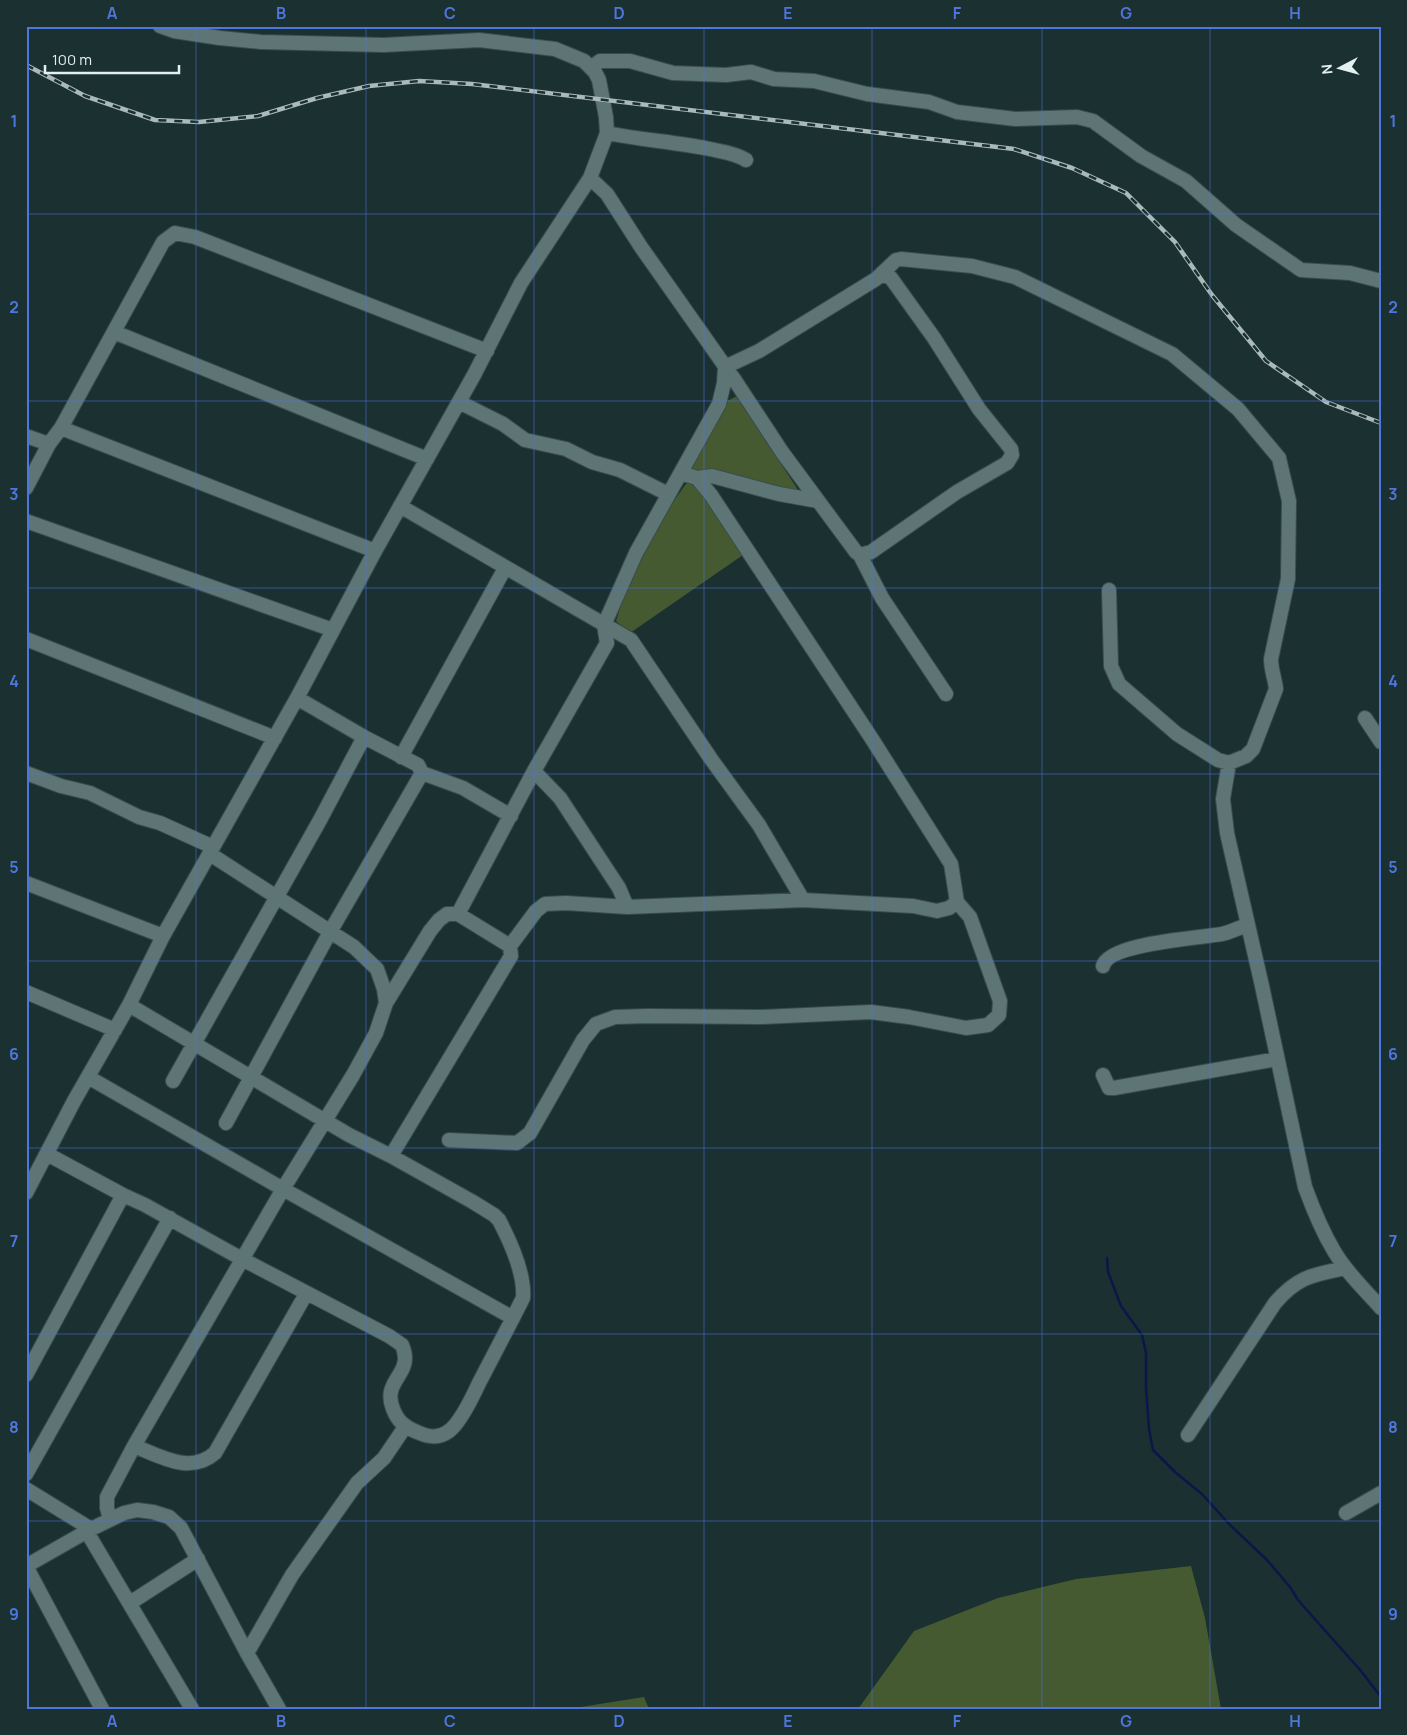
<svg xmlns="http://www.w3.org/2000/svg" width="1407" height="1735" font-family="Manrope,sans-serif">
<rect width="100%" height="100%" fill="#1b3031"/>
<path fill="#465a31" d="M737,396L800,493L689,471L727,401Z
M688,481L705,496L743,555L630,633L616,621L629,579L661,519Z
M1191,1566L1205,1618L1221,1709H858L914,1631L998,1598L1076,1579Z
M644,1697L649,1709H568Z"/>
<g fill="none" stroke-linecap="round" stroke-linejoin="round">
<path stroke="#0b1748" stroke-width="2.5" d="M1107,1258L1108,1272L1121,1306L1142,1335L1146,1353V1387L1149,1429L1153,1450L1175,1472L1203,1495L1228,1523L1267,1560L1290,1587L1298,1600L1361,1671L1381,1697"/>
<defs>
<path id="minor" d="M592,67L600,61H630L673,73L726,75L751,72L774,79L814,81L867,94L929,102L957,112L1015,119L1077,117L1093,121L1141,156L1186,181L1236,225L1301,270L1350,273L1381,281
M607,133C641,140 676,142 710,149C723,152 735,153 746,160
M590,178L607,194L641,247L734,379L782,452L856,552L860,555L871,552L957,492L1007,463L1012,455L1011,449L979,409L934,338L891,278L882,274
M114,332L427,459
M459,402L503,424L525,440L566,449L592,462L620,470L668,494
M61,428L375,551
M26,436L49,444
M697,478L712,476L779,494L818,501
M26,488L49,444L61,428L163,242L175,233L195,237L487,351
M400,506L631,640L711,759L759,825L803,900
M26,521L333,630
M860,555L882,598L946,694
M26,639L275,738
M1365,718L1381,742
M401,757L505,568
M1229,763L1223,799L1227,833L1262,986L1305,1187C1313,1209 1322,1231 1334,1251C1346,1272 1365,1290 1381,1308
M534,771L560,798L619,888L627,907
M26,773L61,786L90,793L139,817L160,823L213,847
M422,773L463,788L511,816
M26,883L163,936
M458,914L534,771L607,643L604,625L636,553L719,404L724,383L725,367L759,351L876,279L896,260L901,259L972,266L1015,277L1172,354L1238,409L1279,458L1289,501L1288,579L1271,659C1271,670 1275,679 1276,689L1253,749L1246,756L1229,763L1218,760L1177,734L1119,684L1111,666L1109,590
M510,946L536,911L545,904L566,903L627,907L803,900L913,906L937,911L949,908L957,902L951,864L872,739L711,495L697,478L681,473
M1103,966C1108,943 1200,938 1222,934C1230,932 1239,928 1247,925
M26,992L115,1030
M386,1003L430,931L439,920L447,914H458L510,946L511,956L391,1156
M1103,1075L1109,1088H1114L1277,1059
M88,1077L283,1189L513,1318
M173,1081L320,820L364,737
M226,1123L330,932L422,773L418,765L364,737L297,698
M449,1140L517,1143L530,1133L583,1040L596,1024L615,1017L648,1016L760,1017L871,1012L909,1017L966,1028L988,1025L999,1015L1000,1001L970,917L957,902
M47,1154L123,1195L145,1205L242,1259L389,1336L402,1345C415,1375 381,1379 393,1409C398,1422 405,1427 417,1432C428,1437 438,1439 449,1431C460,1423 473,1396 479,1383C494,1354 509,1326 523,1298C525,1274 510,1241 499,1220L494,1215L473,1202L391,1156L349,1135L129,1005
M26,1193L74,1101L129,1005L163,936L297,698L375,551L474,375L521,283L590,178L607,133L606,117L599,80L595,72L584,61L555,49L479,40L384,45L261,42L220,38L174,31L160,26
M26,1375L123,1195
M1188,1435L1275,1303C1298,1276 1313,1275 1346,1268
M134,1446C160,1456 190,1475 215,1453L306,1294
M26,1474L170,1218
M26,1489L91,1529
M1346,1513L1381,1493
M110,1519L107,1508V1497L134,1446L283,1189L353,1075L376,1033L386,1003L384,989L377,969L354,947L210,854
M87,1532L192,1709
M26,1566L91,1529L124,1513L137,1510L153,1512L169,1517L181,1528L247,1653L279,1709
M26,1566L102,1709
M130,1603L198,1559
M247,1653L292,1575L357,1483L384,1458L405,1427"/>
</defs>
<use href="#minor" stroke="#3a4c4d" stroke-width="16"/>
<use href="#minor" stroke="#5e7576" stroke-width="14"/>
<defs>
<path id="rail" d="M26,65L85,96L155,120L199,122L258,116L317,98L369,86L419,81L472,84L1014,149L1072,168L1126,193L1175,242L1212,295L1266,361L1326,402L1381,423"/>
</defs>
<use href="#rail" stroke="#aab9b9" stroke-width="4.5"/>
<use href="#rail" stroke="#1b3031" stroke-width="2.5" stroke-dasharray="8" stroke-linecap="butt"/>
</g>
<path fill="none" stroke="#4e76de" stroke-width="1" stroke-opacity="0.55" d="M196,26V1709M366,26V1709M534,26V1709M704,26V1709M872,26V1709M1042,26V1709M1210,26V1709M26,214H1381M26,401H1381M26,588H1381M26,774H1381M26,961H1381M26,1148H1381M26,1334H1381M26,1521H1381"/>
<rect width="1407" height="1735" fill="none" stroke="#1b3031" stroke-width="55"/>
<g transform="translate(1340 68) rotate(264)" stroke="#1b3031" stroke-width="4" paint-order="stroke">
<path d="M0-4L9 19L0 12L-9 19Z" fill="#e3f0f0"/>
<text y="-8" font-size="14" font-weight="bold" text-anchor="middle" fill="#e3f0f0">N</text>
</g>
<path d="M45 65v8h134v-8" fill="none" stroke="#e3f0f0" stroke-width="2.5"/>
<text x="52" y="65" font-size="15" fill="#e3f0f0" stroke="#1b3031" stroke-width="4" paint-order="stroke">100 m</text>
<rect x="28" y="28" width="1352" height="1680" fill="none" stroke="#4e76de" stroke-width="2"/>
<g font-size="16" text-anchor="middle" font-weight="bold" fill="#4e76de">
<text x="112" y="19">A</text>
<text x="281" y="19">B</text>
<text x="450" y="19">C</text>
<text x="619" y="19">D</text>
<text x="788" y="19">E</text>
<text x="957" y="19">F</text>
<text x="1126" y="19">G</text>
<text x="1295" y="19">H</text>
<text x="14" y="127">1</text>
<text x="1393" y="127">1</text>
<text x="14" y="313">2</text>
<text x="1393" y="313">2</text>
<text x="14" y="500">3</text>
<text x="1393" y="500">3</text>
<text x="14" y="687">4</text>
<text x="1393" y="687">4</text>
<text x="14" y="873">5</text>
<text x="1393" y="873">5</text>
<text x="14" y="1060">6</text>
<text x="1393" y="1060">6</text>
<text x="14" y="1247">7</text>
<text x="1393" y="1247">7</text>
<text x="14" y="1433">8</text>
<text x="1393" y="1433">8</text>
<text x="14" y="1620">9</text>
<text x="1393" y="1620">9</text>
<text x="112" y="1727">A</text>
<text x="281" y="1727">B</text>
<text x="450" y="1727">C</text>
<text x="619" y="1727">D</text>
<text x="788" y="1727">E</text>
<text x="957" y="1727">F</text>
<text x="1126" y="1727">G</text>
<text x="1295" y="1727">H</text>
</g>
</svg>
